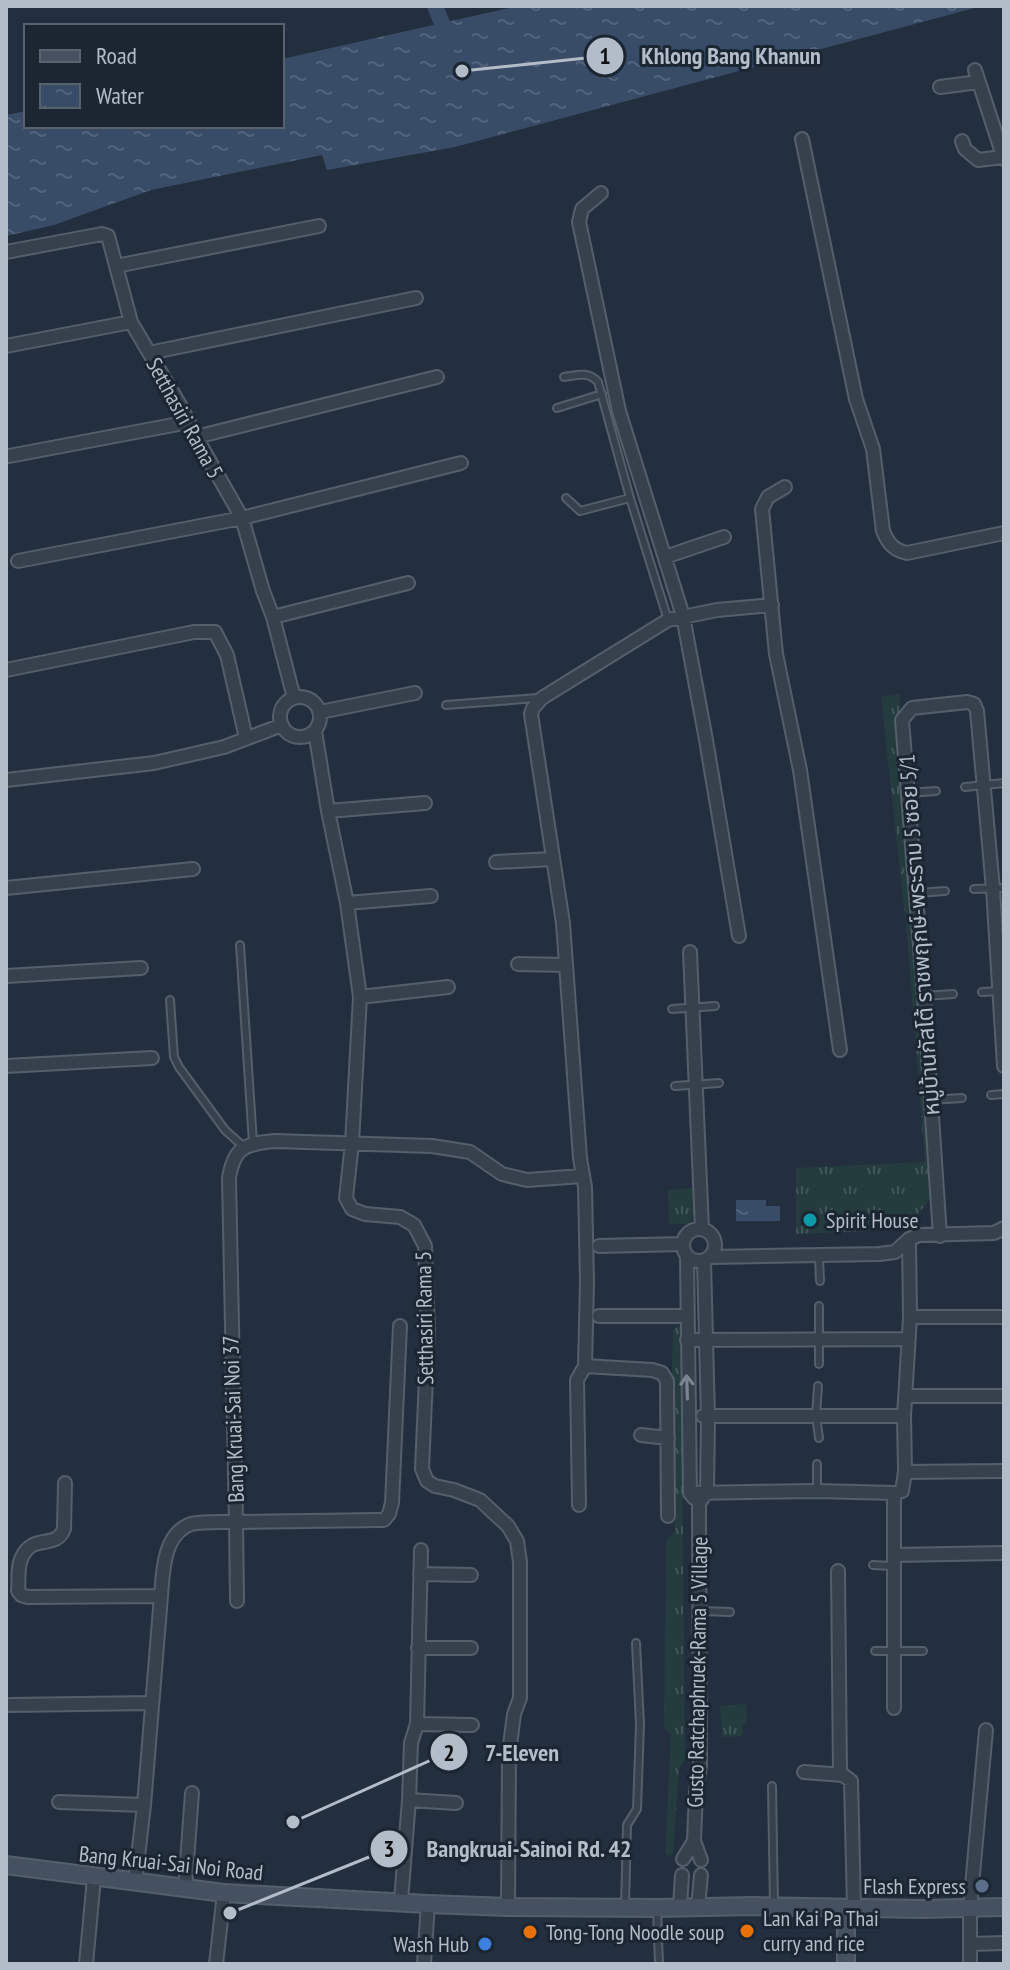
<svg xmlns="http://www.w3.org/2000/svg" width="1010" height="1970" font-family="'PT Sans Narrow','Noto Sans Thai',sans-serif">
<defs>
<pattern id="grass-tufts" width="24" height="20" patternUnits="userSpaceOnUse" patternTransform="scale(2)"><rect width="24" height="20" fill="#253c3f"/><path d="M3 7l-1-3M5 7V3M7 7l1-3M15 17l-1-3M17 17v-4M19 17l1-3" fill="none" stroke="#425659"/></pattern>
<pattern id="water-ripples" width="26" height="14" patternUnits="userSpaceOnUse" patternTransform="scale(2)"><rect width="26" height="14" fill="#384c68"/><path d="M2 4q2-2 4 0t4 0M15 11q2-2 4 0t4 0" fill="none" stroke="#52647c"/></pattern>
</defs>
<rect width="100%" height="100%" fill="#232f3e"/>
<path fill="url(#grass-tufts)" d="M900,694L899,727L933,1192C925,1211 910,1222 891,1230L796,1234V1168L925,1162L907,935L881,697Z
M692,1188L693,1218L688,1224H669L668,1190Z
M678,1325L681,1329L685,1759L679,1769L673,1853L669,1857L665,1854L671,1734L664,1727L666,1540L675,1531L672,1366L673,1330Z
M746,1704L747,1720L742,1726V1736L722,1737L720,1706Z"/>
<path fill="url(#water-ripples)" d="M518,6H982L455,147L327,170L322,155L151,190L54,225L6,236V115L26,111V126H282V59Z
M736,1200H766V1206H780V1221H736Z"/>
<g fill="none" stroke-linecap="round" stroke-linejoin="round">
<path stroke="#384c68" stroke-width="16" d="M435,6L450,43"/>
<defs>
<path id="lane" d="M564,377C578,375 588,371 598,382L630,498L668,620
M557,408L602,394
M566,498L580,511L630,498
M446,705L538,698
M965,787L1004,783
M908,793L936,791
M974,889L1004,888
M917,893L945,891
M240,945L253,1143
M982,992L1000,991
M925,996L953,994
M170,1000L174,1057L179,1067L225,1130L244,1147
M672,1009L715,1006
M675,1086L719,1083
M991,1095L1004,1094
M931,1100L962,1098
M819,1256L820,1281
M819,1306V1364
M818,1386L816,1416L819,1438
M817,1464V1491
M873,1565L893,1566
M700,1611L730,1612
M875,1651H923
M772,1786L774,1906
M625,1908L627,1825L637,1809L640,1725L636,1643
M657,1908L659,1964"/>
<path id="street" d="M975,70L1004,159
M940,87L979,82
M802,139L856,399L873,449L883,531C888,543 893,550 907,553L1004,533
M962,141L965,149L978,160L1003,157
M601,193L582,209L579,222L619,411L683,616L706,740L739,936
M6,252L102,234L108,236L131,322L180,405L196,437L242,518L263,591L273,617L294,698
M116,266L319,226
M6,346L131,322
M149,353L416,298
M196,437L437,377
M9,456L189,422
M785,487L768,497L762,509L776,654L800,770L840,1050
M665,557L724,537
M18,561L242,518L461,463
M273,617L408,583
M6,670L194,632H215L227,655L246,738
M280 717a20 20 0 1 1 40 0a20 20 0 1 1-40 0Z
M320,712L415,693
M315,731L328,811L347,903L360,997L352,1143L346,1198L352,1209L365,1214L400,1217L414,1225L425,1246L428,1332L422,1469L427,1481L435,1486L454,1490L480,1500L508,1526L517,1541L520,1562V1698L514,1714L509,1753L508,1907
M6,780L154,763L224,747L282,725
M328,811L425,803
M496,862L553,859
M6,888L193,869
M347,903L431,896
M690,952L702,1229
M518,964L565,965
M6,976L141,968
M360,997L448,987
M6,1066L152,1058
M683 1245a16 16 0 1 1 32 0a16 16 0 1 1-32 0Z
M940,1236L924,996L902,720L912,708L967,702L974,704L977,711L993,889L1004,1066
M599,1246L683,1244
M687,1257L690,1493L694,1498
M711,1257L879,1254L895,1252L909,1239L919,1235L994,1233L1004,1228
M599,1316H687
M910,1317H1004
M687,1340L907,1339
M585,1366L652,1370L662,1373L667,1381L668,1516
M905,1396H1004
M703,1416H904
M641,1435L668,1438
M905,1472L1004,1471
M65,1483L64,1529C56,1550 33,1533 22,1557C17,1566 19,1581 18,1591L21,1595L28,1597L161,1596
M690,1493L817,1491L894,1493L902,1491L905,1472L904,1416L910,1317L909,1239
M894,1493V1708
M579,1505L577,1380L585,1366L587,1282L585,1187L580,1158L563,923L531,714L533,708L542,698L668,620L717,610L772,605
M894,1555L1004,1553
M838,1571L840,1774
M420,1574L471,1575
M237,1601L236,1522L378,1520H384L389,1514L392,1503L400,1326
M418,1648H471
M10,1705L152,1703
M417,1724L472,1725
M804,1772L843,1775L851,1781L854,1907
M409,1800L456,1803
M59,1802L144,1805
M683,1859L694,1841
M701,1860L694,1841L696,1792L700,1766L699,1503L707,1492L708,1417L704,1261
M135,1883L144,1805L161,1596C163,1572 163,1534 191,1524C203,1521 224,1522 236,1522L229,1178C234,1147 245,1144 274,1141L432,1146L470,1152L502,1174L527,1180L582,1176
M185,1889L192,1793
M401,1901L409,1800L411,1743L417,1724L421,1550
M680,1907L682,1875
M698,1907L701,1875
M970,1944L1004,1943
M86,1964L94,1878
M216,1964L224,1893
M424,1964L428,1904
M970,1964V1908L986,1730"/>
<path id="secondary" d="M6,1865L224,1893L428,1904L508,1907L657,1908L753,1906L922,1909L1004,1907
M846,1908V1964"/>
</defs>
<use href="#lane" stroke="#555f6c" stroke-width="10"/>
<use href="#street" stroke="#555f6c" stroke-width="16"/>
<use href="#secondary" stroke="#555f6c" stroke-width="20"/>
<use href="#lane" stroke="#37414e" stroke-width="6"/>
<use href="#street" stroke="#37414e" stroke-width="12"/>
<use href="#secondary" stroke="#455061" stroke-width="16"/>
</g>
<defs><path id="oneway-shaft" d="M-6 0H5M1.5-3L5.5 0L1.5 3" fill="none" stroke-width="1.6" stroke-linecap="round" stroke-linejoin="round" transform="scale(2)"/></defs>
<use stroke="#7b8592" href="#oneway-shaft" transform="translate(687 1387) rotate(-92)"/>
<circle fill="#0f9aa8" stroke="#1c2633" stroke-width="3" cx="810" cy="1220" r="8"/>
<circle fill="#5c6f8a" stroke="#1c2633" stroke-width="3" cx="982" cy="1886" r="8"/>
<g fill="#e8710a" stroke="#1c2633" stroke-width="3">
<circle cx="747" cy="1931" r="8"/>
<circle cx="530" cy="1932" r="8"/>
</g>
<circle fill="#3f7fe0" stroke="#1c2633" stroke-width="3" cx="485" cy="1944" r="8"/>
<g text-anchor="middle" stroke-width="6" stroke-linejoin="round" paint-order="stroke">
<g font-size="22" fill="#b3bcc9" stroke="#1c2633">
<text transform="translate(185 418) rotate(61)" y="8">Setthasiri Rama 5</text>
<text transform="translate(919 935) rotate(-94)" y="8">หมู่บ้านกัสโต้ ราชพฤกษ์-พระราม 5 ซอย 5/1</text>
<text transform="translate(424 1318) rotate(-91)" y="8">Setthasiri Rama 5</text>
<text transform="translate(233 1419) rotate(-92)" y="8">Bang Kruai-Sai Noi 37</text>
<text transform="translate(697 1672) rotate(-89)" y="8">Gusto Ratchaphruek-Rama 5 Village</text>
<text transform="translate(171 1863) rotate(6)" y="8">Bang Kruai-Sai Noi Road</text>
</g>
<g font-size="22" fill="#b3bcc9" stroke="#1c2633" text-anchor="start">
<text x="826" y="1228">Spirit House</text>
<text x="966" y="1894" text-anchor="end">Flash Express</text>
<text x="763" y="1926">Lan Kai Pa Thai<tspan x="763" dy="25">curry and rice</tspan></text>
<text x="546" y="1940">Tong-Tong Noodle soup</text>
<text x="469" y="1952" text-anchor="end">Wash Hub</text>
</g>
</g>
<path fill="none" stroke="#b3bcc9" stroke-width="3" d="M462 71L605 56M293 1822L449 1752M230 1913L389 1849"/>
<g fill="#b3bcc9" stroke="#1c2633" stroke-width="3">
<circle cx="462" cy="71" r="8"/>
<circle cx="293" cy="1822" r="8"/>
<circle cx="230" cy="1913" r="8"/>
<circle cx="605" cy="56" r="20"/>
<circle cx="449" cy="1752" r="20"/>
<circle cx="389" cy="1849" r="20"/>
</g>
<g font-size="24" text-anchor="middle" font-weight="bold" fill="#111">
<text x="605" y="64">1</text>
<text x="449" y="1761">2</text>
<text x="389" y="1857">3</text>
</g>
<g font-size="24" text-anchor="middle" font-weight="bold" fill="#b3bcc9" stroke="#1c2633" stroke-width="6" stroke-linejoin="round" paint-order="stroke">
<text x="731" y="64">Khlong Bang Khanun</text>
<text x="522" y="1761">7-Eleven</text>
<text x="529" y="1857">Bangkruai-Sainoi Rd. 42</text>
</g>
<rect width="1010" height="1970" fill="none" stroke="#b3bcc9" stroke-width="16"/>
<rect x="24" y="24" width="260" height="104" fill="#1c2633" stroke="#58626f" stroke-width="2"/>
<rect x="40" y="50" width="40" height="12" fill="#455061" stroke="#58626f" stroke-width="2"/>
<text x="96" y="64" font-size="24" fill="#b3bcc9">Road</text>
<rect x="40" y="84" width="40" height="24" fill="url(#water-ripples)" stroke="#58626f" stroke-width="2"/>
<text x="96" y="104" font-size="24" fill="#b3bcc9">Water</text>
</svg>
